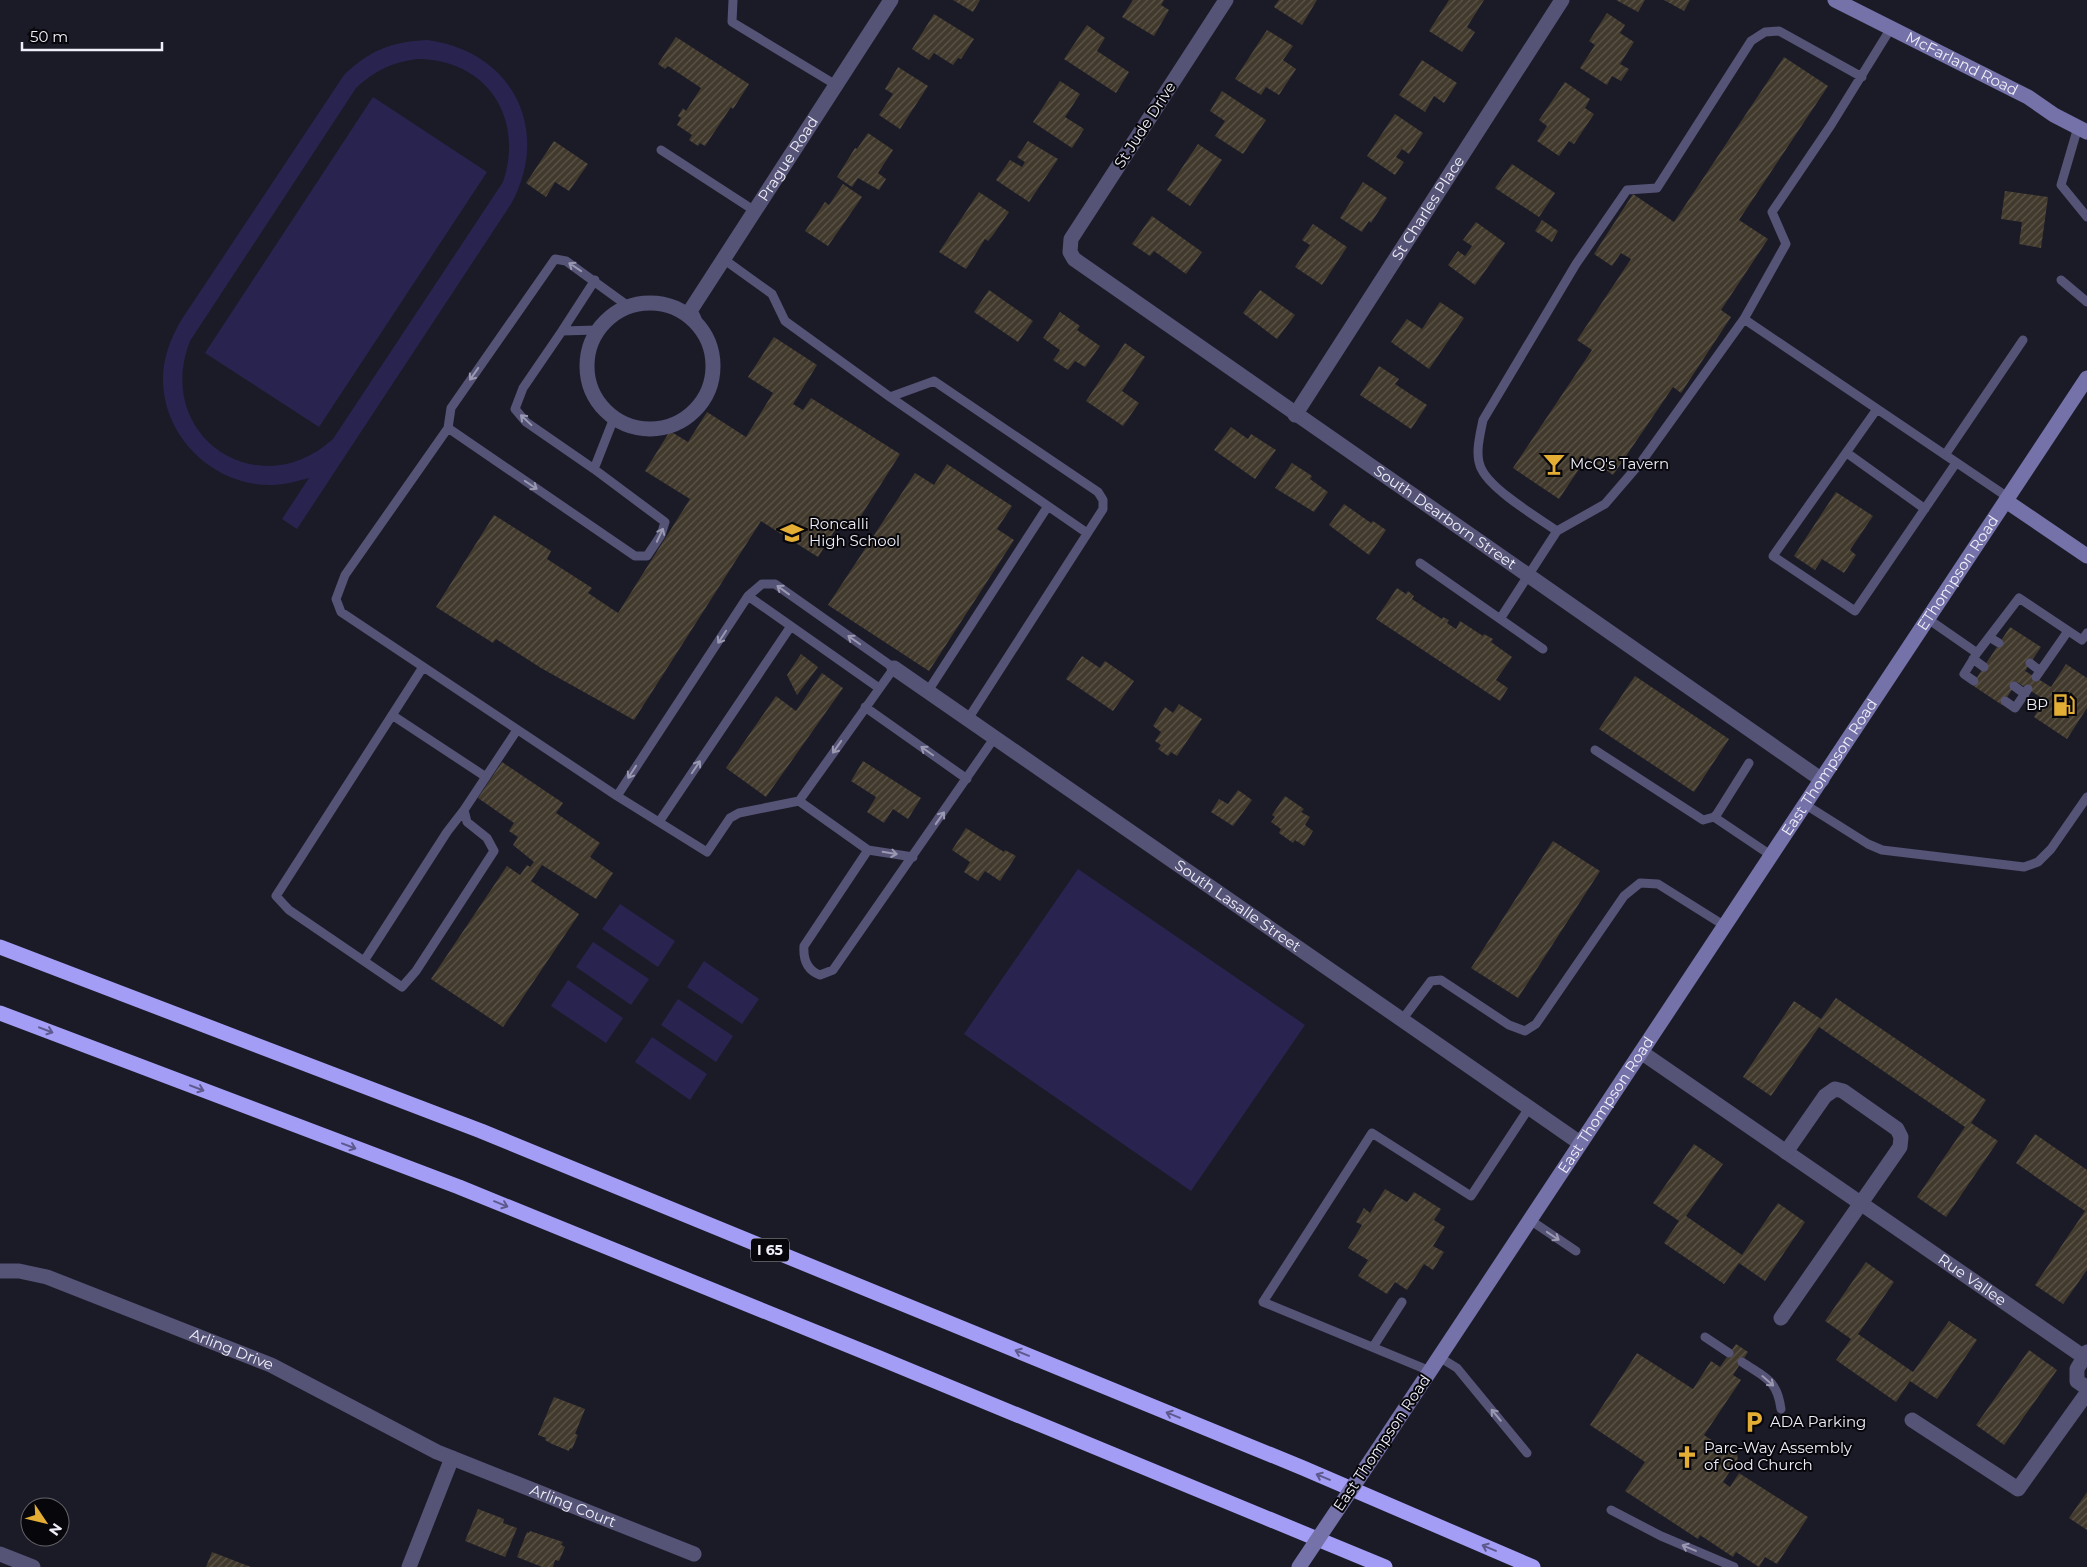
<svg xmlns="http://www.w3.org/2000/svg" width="2087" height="1567" font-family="Montserrat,sans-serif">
<defs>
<pattern id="building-hatch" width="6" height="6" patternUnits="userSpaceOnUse" patternTransform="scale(1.25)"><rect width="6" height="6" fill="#41392c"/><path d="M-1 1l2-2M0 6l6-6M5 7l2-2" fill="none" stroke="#5d564b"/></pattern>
</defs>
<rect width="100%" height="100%" fill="#1b1b28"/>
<path fill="#29234f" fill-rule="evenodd" d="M427,40C512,51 552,129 511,204L297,529L282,519L309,478C297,481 285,485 272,485C209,486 155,429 164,365C167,348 173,334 182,319L344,75C370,50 391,42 427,40ZM417,59C486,59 525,117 503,182L333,439C258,507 153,436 190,341L356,88C374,71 392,62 417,59Z
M373,97L487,172L319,427L205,353Z
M1078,869L1305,1025L1191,1191L964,1034Z
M620,904L675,941L658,967L602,929Z
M593,942L649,979L631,1005L576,967Z
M704,961L759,999L742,1024L687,987Z
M568,980L623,1018L606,1043L551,1006Z
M678,999L733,1036L716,1062L661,1025Z
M652,1037L707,1074L690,1100L635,1062Z"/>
<path fill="url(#building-hatch)" d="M953,0H980L973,12Z
M1133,0H1164L1161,5L1169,10L1154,36L1122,17Z
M1279,0H1317L1302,25L1274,7Z
M1449,0H1484L1467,27L1475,32L1462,52L1429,31Z
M1616,0H1645L1638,12Z
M1664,0H1690L1684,11Z
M1607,13L1625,25L1620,33L1634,42L1620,64L1629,69L1621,81L1612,76L1607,85L1580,68L1595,45L1589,41Z
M934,14L974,39L961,59L958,58L953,65L934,53L929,60L912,49Z
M1087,25L1105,38L1097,51L1129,72L1116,93L1064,59Z
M1267,30L1293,46L1283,60L1296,69L1279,95L1266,87L1261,95L1235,79Z
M676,37L749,84L733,109L731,107L705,146L700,143L698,146L689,140L692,135L677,125L681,118L678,116L683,108L686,111L701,88L668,66L665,69L658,64Z
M1784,57L1828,86L1739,220L1768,239L1721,310L1731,317L1681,393L1673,387L1613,475L1587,457L1559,499L1513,468L1592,350L1577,340L1631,259L1621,253L1612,266L1594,254L1633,194L1674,222Z
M1422,60L1457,83L1444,103L1434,96L1425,112L1399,95Z
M898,67L928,86L900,129L879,115L893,94L885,89Z
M1060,81L1080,94L1065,117L1084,129L1072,148L1033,122Z
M1565,82L1590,99L1585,108L1594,114L1574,144L1569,141L1559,156L1537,141L1547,126L1539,120Z
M1222,91L1266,120L1243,154L1215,136L1225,121L1210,111Z
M1395,114L1423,133L1409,154L1402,149L1396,157L1404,162L1395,175L1367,156Z
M868,133L893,150L878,173L886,179L879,190L858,178L852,187L837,177L855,148L857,149Z
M554,141L588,164L569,191L555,182L546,197L526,183Z
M1028,141L1058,159L1029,202L996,180L1010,160L1022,167L1025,162L1017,157Z
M1198,144L1222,160L1190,206L1167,190Z
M1512,164L1555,193L1539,217L1495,188Z
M1363,182L1387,198L1371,223L1369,221L1362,232L1340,218Z
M843,184L862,197L828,246L805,231L825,202L829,205Z
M2005,191L2048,197L2041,248L2019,244L2022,222L2001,219Z
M979,192L1009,212L993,235L988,241L985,239L966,269L939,252Z
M1152,216L1202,252L1186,274L1154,251L1150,256L1132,244Z
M1542,220L1558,231L1552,242L1535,231Z
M1476,222L1505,243L1475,285L1448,265L1458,251L1465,256L1472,246L1463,240Z
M1313,224L1347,247L1322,285L1295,267L1310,245L1302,240Z
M989,290L1033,321L1018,342L974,312Z
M1260,290L1295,315L1277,339L1243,313Z
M1440,302L1464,318L1429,369L1391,342L1407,319L1422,329Z
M1060,312L1080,326L1077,330L1100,346L1085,367L1075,361L1068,370L1053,360L1060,350L1043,338Z
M774,337L817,365L793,404L803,410L811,398L900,454L852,530L837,527L818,557L761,521L634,720L541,668L496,639L493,643L436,607L494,515L551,551L547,559L592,588L588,593L618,613L690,499L645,471L670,431L688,442L707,412L746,437L773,393L748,377Z
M1125,343L1145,357L1122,391L1139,403L1123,426L1086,401Z
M1379,366L1399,379L1395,384L1427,405L1411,429L1360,395Z
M1231,427L1248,439L1251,434L1276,450L1255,479L1214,450Z
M1292,463L1312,476L1310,479L1328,492L1314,512L1275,488Z
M947,464L1012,506L997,529L1014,540L929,671L828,605L915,473L934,485Z
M1836,492L1873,516L1850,550L1856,555L1844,573L1822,559L1815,570L1794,556Z
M1344,504L1371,523L1373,521L1386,530L1369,555L1329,525Z
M1397,588L1406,594L1408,591L1414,596L1412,599L1442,619L1443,617L1449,620L1447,623L1456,629L1460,621L1483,636L1484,634L1493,639L1491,642L1512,657L1496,680L1508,688L1500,701L1376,619Z
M2010,627L2041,647L2025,671L2051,687L2066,664L2087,678V708L2067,739L2034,717L2045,700L2017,682L2002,705L1972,685Z
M801,654L818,667L797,695L787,675Z
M1082,656L1100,668L1105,661L1134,681L1113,711L1066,679Z
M822,673L843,688L766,797L726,768L776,696L796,711Z
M1635,676L1729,739L1694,792L1599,729Z
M1179,704L1202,719L1177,756L1171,752L1168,756L1158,749L1161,745L1155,741L1161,732L1153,726L1165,707L1173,713Z
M863,761L921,798L908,819L893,809L884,823L867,812L876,797L851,781Z
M502,762L563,803L556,813L600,843L590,857L613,873L596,899L542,865L531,881L579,914L503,1027L431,979L507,866L520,875L527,865L530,867L534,862L513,845L518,837L509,831L514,823L478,798Z
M1238,790L1252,800L1233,826L1211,812L1219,799L1228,804Z
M1285,796L1304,809L1301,812L1310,817L1305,825L1313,831L1304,846L1295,840L1293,843L1279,833L1281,829L1271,822L1275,817L1272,815Z
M966,828L1004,852L1005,850L1016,856L1000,881L985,871L978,881L964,872L970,862L952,850Z
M1553,841L1600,871L1518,998L1471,968Z
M1836,998L1986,1100L1971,1123L1998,1141L1946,1217L1917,1197L1965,1127L1819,1027L1771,1096L1743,1077L1794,1001L1821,1019Z
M2035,1134L2087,1170V1270L2063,1304L2035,1285L2085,1211L2016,1163Z
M1694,1144L1723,1164L1686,1216L1742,1255L1778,1203L1805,1222L1765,1281L1739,1263L1724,1284L1664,1243L1679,1221L1653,1203Z
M1385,1189L1407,1202L1414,1192L1441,1209L1434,1220L1445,1227L1433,1246L1444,1252L1433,1270L1424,1264L1407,1290L1395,1282L1387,1294L1358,1276L1368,1260L1348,1248L1362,1225L1356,1222L1364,1208L1370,1213Z
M1866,1262L1894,1282L1858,1334L1913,1372L1949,1321L1977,1340L1937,1399L1910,1381L1896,1402L1836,1360L1851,1339L1825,1321Z
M1736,1344L1748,1352L1733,1375L1741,1380L1704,1435L1729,1452L1737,1451L1738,1467L1732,1468L1723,1482L1730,1487L1739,1473L1808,1517L1777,1564L1765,1557L1759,1567L1736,1552L1733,1557L1700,1535L1698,1539L1625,1491L1645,1462L1590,1425L1637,1353L1693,1389L1711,1361L1720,1367Z
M2029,1350L2057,1370L2004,1445L1976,1425Z
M554,1397L585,1409L575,1434L578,1435L572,1449L570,1448L569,1451L552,1444L545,1440L546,1438L538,1435Z
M2087,1492V1530L2069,1518Z
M478,1509L504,1519L503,1523L517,1528L505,1557L465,1541Z
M530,1531L563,1542L561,1545L565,1547L559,1561L555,1560L553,1567H542L517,1557L527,1532L529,1533Z
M212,1552L251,1567H206Z"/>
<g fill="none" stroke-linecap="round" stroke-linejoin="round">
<path stroke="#555376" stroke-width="9" d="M733,0L732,22L836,85
M2078,127L2061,185L2087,217
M661,150L755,211
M722,258L772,294L785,321L890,397L1087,533
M2061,280L2087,302
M1744,319L2009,498
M562,331L595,280
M890,397L934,381L1098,492L1103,500V509L968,719
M1877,409L1773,556L1855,611L1956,463
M614,418L594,469L665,522L661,535L647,556H635L448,428L451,408L555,259L566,261L628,306
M448,428L345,575L336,599L341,612L617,796L707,852L730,818L739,813L799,801
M1847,453L1925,509
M1945,455L2023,340
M594,469L526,422L515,409L523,388L562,331L597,330
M1557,531C1537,517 1493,491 1482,470C1474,456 1480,435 1483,420L1576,264L1627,190L1657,188L1751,41L1765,32L1779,31L1862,77
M1420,563L1543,649
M748,596L879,688
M1500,619L1557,531L1605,504L1642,461L1744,319L1786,244L1772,212L1831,125L1891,28
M1928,619L1977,653L2019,598L2082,640L2087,633
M1989,637L1999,643
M1973,659L1984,667
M2030,663L2040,671
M423,667L276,896L289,910L402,987L416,971L494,851L487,838L467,822L464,810L517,730
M2036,677L2068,631
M1974,681L1964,674L1977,653
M2014,686L2025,694
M928,691L1048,506
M2005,701L2015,708L2028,689
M865,707L967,779
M392,715L486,777
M1595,750L1703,820L1714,817L1717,814L1749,763
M617,796L748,596L762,584H775L894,668L799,801L868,850L913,857
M1806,805L1868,844L1882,850L2024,867L2038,862L2051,849L2087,797
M1714,817L1772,856
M659,822L791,626
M868,850L804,946C803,959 807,970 820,975L833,970L995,737
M364,961L447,832L464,810
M1402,1020L1431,981L1441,980L1509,1025L1525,1031L1536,1024L1624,896L1640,883L1658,884L1725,926
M1530,1220L1576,1251
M1705,1337L1729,1353
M1373,1347L1402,1302
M1439,1357L1457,1368L1527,1453
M1742,1362C1764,1377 1777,1379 1781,1409
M1430,1371L1263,1302L1372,1133L1471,1196L1529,1108
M1611,1510L1661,1536L1734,1567"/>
<g stroke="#555376" stroke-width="15">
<path id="s1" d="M1226,0L1071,239L1070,252L1074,259L1822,780"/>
<circle cx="650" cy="366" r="63"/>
<path id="s2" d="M694,319L690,311L891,0"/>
<path id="s3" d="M1295,415L1562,0"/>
<path id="s4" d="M894,668L1580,1143"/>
<path id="s5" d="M1641,1052L2084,1357"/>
<path id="s6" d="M0,1271H19L47,1277L271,1365L437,1452L694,1554"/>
<path d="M1781,1318L1900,1147L1901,1137L1897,1129L1843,1091L1835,1089L1825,1096L1786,1152"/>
<path d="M2087,1352L2077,1369V1381L2087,1388"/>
<path d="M1912,1420L2018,1489L2087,1393"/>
<path d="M0,1554L33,1567"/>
<path d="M409,1567L452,1458"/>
</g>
<g stroke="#7571a9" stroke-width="15">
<path id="s7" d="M1835,0L2028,97L2054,115L2087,132"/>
<path d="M2006,501L2087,556"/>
<path id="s8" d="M1383,1442L2087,378"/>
</g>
<path stroke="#a49df5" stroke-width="15" d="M0,947L481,1131L1303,1468L1533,1567
M0,1013L459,1187L877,1357L1385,1567"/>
<path stroke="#7571a9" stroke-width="15" d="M1299,1567L1383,1442"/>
</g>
<defs><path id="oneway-shaft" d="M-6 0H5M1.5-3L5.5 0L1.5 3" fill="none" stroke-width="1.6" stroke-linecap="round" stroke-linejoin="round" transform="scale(1.25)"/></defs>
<g stroke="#9a99b1">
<use href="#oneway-shaft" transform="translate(575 267) rotate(-146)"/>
<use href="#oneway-shaft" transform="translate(474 374) rotate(125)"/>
<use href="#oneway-shaft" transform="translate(526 420) rotate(-137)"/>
<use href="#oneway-shaft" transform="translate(531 485) rotate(34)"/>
<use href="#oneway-shaft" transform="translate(660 535) rotate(-65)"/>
<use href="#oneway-shaft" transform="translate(783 590) rotate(-144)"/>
<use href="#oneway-shaft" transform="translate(722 637) rotate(123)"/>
<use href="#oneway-shaft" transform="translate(854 640) rotate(-145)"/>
<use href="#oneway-shaft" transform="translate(837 747) rotate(125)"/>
<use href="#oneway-shaft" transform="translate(927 751) rotate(-145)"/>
<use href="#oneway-shaft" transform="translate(696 767) rotate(-56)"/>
<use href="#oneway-shaft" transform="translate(632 772) rotate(123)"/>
<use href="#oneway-shaft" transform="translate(940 818) rotate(-55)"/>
<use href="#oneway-shaft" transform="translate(890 853) rotate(9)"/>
<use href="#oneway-shaft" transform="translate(1553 1236) rotate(34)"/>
<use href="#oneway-shaft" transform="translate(1768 1381) rotate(41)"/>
<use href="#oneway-shaft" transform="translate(1496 1415) rotate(-130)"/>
<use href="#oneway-shaft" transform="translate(1689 1548) rotate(-157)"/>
</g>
<g stroke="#5d598c">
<use href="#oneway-shaft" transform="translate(46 1030) rotate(21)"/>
<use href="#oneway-shaft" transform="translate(197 1088) rotate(21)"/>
<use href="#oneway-shaft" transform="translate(349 1146) rotate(21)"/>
<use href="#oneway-shaft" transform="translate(501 1204) rotate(22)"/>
<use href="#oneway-shaft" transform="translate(1022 1353) rotate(-158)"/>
<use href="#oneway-shaft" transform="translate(1173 1415) rotate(-158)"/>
<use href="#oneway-shaft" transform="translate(1323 1477) rotate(-157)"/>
<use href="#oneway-shaft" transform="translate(1489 1548) rotate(-157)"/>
</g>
<defs>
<symbol id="bar-bare" viewBox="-9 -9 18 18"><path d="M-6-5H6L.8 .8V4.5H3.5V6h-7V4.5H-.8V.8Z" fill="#e4ae35" stroke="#07060b" stroke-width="2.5" paint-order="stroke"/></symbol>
<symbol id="school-bare" viewBox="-9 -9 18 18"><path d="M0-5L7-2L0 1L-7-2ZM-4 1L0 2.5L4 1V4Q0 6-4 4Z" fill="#e4ae35" stroke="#07060b" stroke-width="2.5" paint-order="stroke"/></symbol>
<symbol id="fuel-bare" viewBox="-9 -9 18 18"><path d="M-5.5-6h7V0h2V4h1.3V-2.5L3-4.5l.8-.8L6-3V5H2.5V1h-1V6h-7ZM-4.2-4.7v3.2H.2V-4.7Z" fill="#e4ae35" stroke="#07060b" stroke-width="2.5" paint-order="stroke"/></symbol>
<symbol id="parking-bare" viewBox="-9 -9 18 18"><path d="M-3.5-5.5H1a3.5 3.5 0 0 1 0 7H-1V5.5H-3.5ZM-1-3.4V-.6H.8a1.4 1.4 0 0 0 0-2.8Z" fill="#e4ae35" stroke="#07060b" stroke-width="2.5" paint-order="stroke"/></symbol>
<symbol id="church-bare" viewBox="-9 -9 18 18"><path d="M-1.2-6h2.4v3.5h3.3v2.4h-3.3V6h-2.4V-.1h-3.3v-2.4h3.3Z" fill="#e4ae35" stroke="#07060b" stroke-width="2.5" paint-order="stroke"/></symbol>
</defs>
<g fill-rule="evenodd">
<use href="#bar-bare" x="1538" y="448" width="32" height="32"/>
<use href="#school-bare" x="776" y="517" width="32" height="32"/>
<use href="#fuel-bare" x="2048" y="689" width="32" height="32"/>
<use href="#parking-bare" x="1738" y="1406" width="32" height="32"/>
<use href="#church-bare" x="1671" y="1441" width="32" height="32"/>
</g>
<g text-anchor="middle" stroke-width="4" stroke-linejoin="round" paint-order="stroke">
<rect fill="#07060b" stroke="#a9a9b2" stroke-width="1" x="751" y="1238.5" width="38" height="23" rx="4"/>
<g font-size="14" font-weight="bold" fill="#efeff9">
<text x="770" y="1255">I 65</text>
</g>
<g font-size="15" fill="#efeff9" stroke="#07060b">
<text dy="5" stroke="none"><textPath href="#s7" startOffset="142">McFarland Road</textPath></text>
<text transform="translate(1145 125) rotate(-57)" y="5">St Jude Drive</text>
<text dy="5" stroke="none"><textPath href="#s2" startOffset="190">Prague Road</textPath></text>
<text dy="5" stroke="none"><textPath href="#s3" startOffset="246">St Charles Place</textPath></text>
<text dy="5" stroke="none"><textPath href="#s1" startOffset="758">South Dearborn Street</textPath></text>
<text dy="5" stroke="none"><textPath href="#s8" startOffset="1042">EThompson Road</textPath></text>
<text dy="5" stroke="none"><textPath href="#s8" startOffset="809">East Thompson Road</textPath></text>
<text dy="5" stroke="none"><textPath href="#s4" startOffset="418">South Lasalle Street</textPath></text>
<text dy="5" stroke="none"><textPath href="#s8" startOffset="404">East Thompson Road</textPath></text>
<text dy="5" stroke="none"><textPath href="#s5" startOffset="402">Rue Vallee</textPath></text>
<text dy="5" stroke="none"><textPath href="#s6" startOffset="246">Arling Drive</textPath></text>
<text transform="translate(1382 1443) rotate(-56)" y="5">East Thompson Road</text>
<text dy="5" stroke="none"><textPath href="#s6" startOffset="622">Arling Court</textPath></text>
</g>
<g font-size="15" fill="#efeff9" stroke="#07060b" text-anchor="start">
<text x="1570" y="469">McQ's Tavern</text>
<text x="809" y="529">Roncalli<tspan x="809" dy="17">High School</tspan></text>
<text x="2048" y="710" text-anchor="end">BP</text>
<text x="1770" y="1427">ADA Parking</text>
<text x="1704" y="1453">Parc-Way Assembly<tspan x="1704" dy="17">of God Church</tspan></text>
</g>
</g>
<g transform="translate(45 1522) rotate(125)"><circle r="24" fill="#07060b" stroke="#64636a"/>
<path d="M0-4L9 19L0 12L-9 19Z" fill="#e4ae35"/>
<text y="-8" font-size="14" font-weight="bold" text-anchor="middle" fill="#efeff9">N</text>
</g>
<path d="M22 42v8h140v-8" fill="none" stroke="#efeff9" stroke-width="2.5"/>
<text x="30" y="42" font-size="15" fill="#efeff9" stroke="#07060b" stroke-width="4" paint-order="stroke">50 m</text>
</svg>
